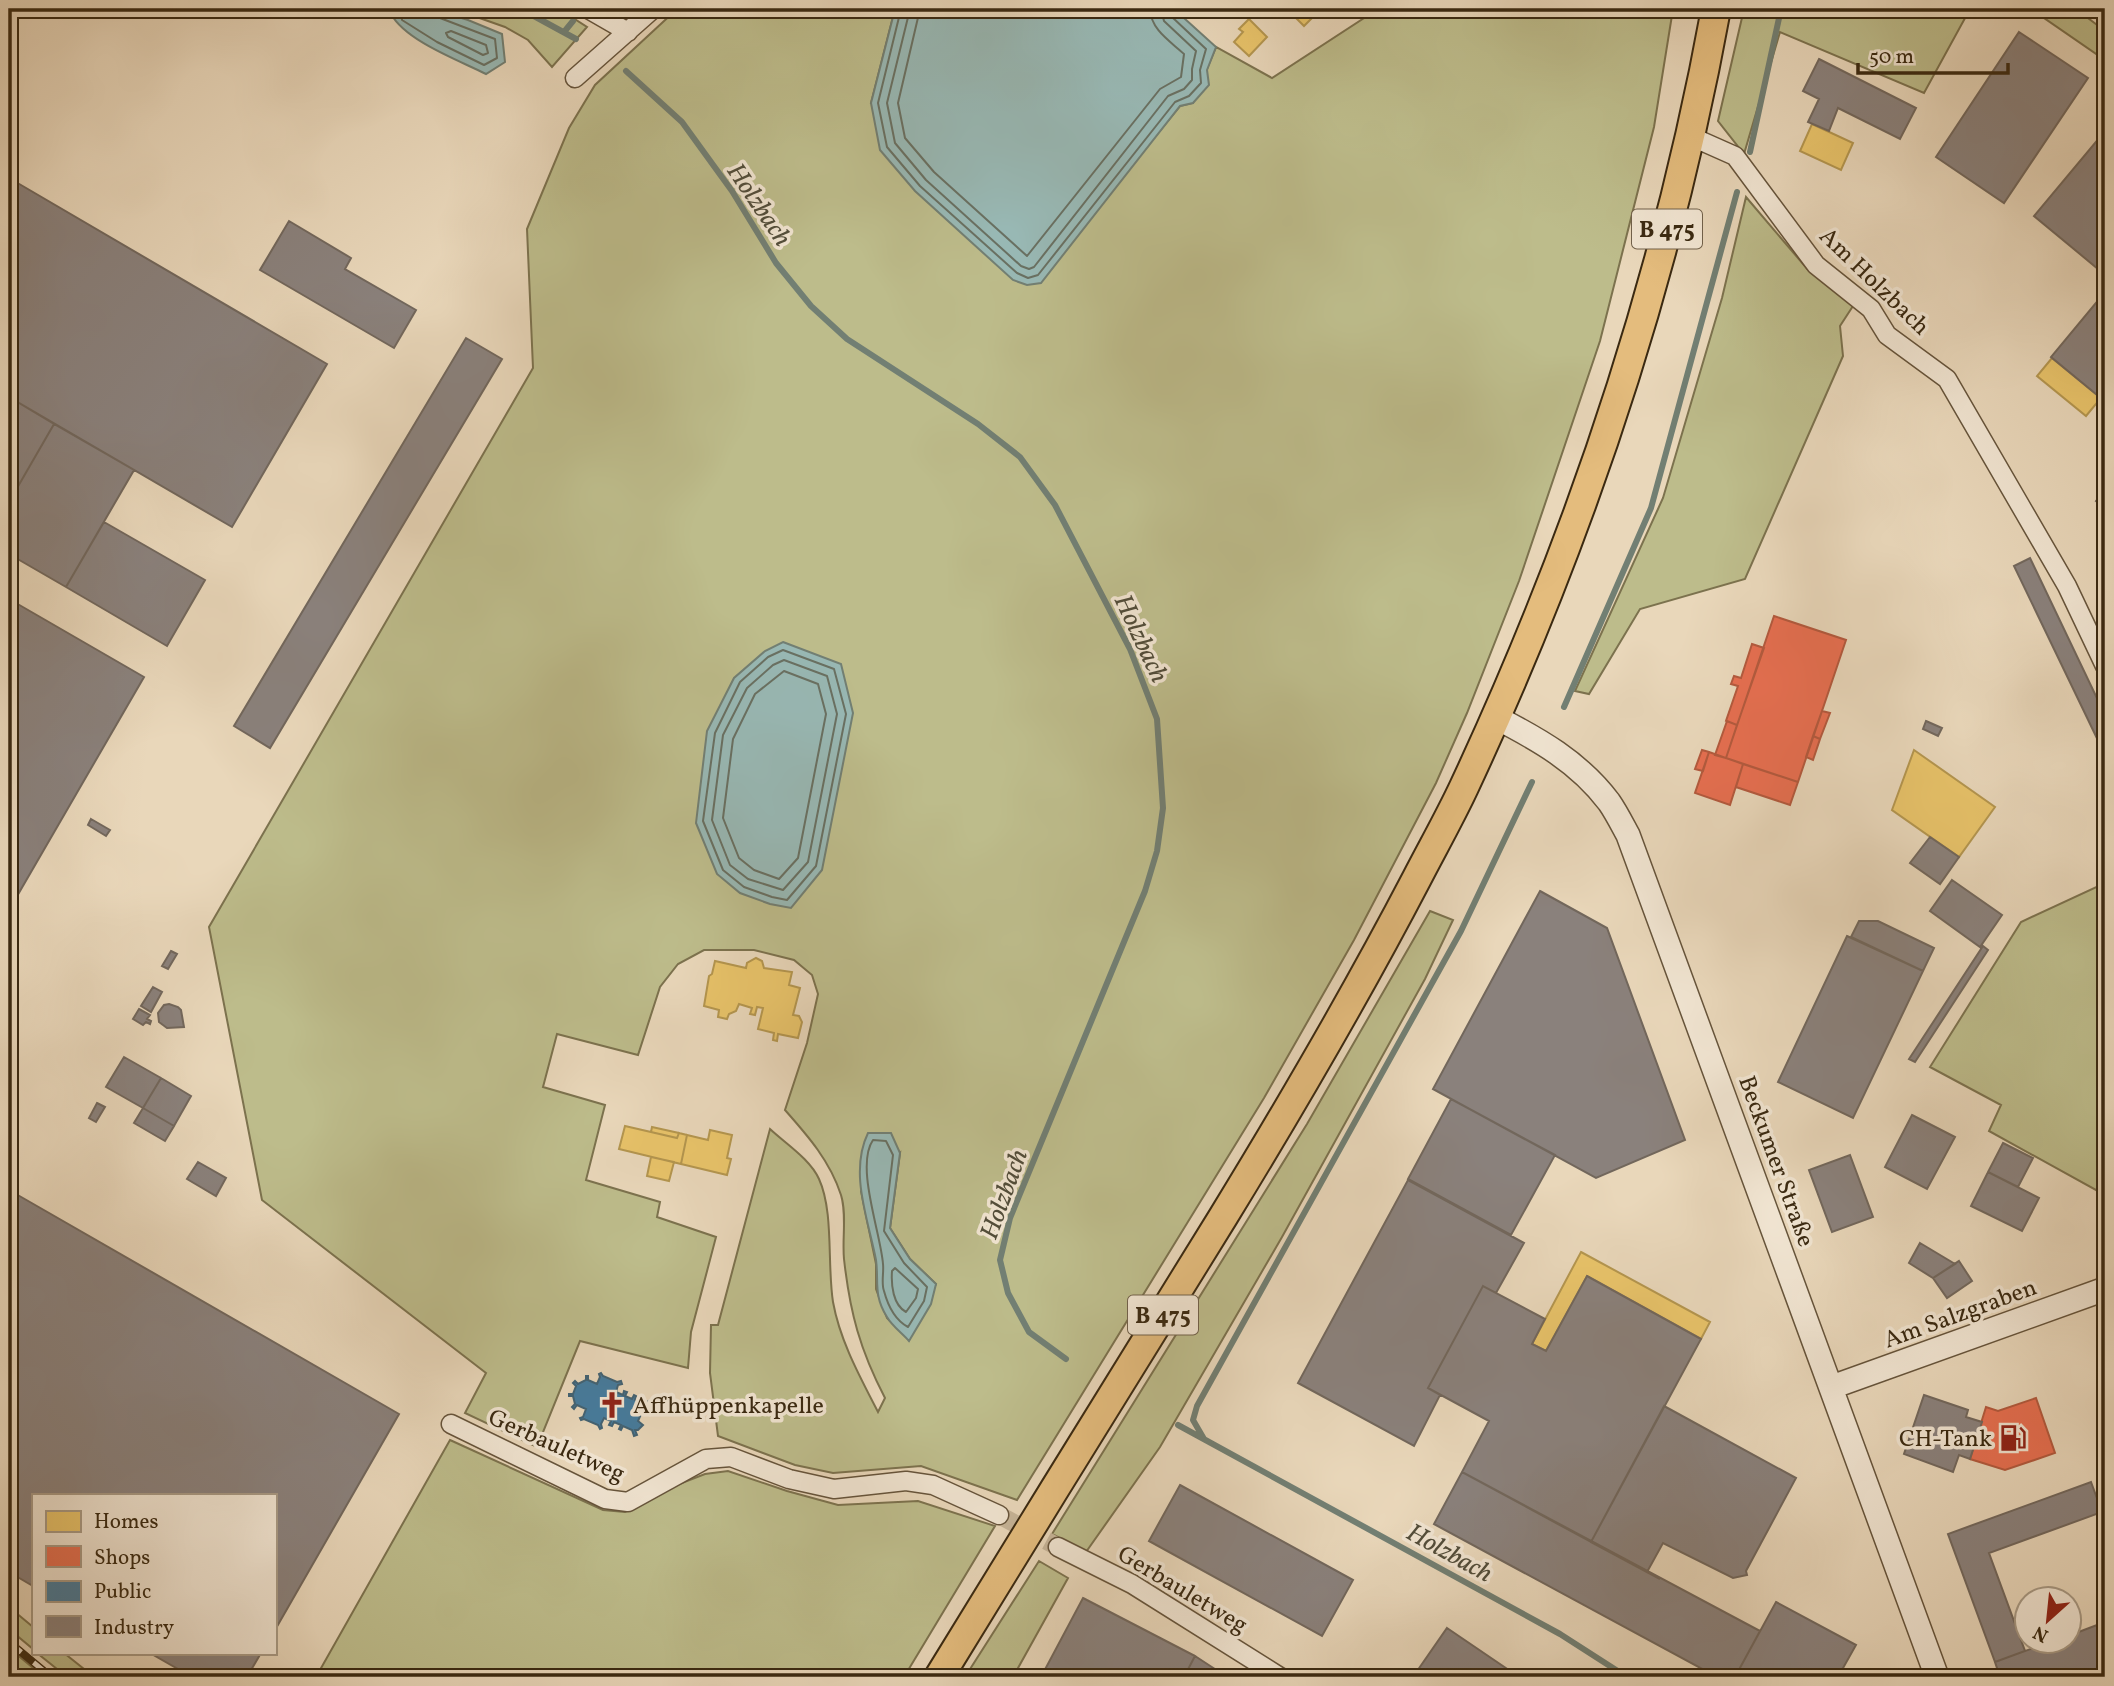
<svg xmlns="http://www.w3.org/2000/svg" width="2114" height="1686" font-family="Vollkorn,serif">
<rect width="100%" height="100%" fill="#e9d7ba"/>
<filter id="stains"><feTurbulence type="fractalNoise" baseFrequency=".00286" numOctaves="4"/><feColorMatrix values="0 0 0 0 .2 0 0 0 0 .09 0 0 0 0 .02 0 0 0 .5 -.17"/></filter>
<radialGradient id="worn" r=".72"><stop offset=".6" stop-color="#630" stop-opacity="0"/><stop offset="1" stop-color="#630" stop-opacity=".3"/></radialGradient>
<path fill="#bdbc8b" stroke="#7c724e" stroke-width="2" fill-rule="evenodd" d="M454,9H559L587,27L552,67L528,40L505,27Z
M677,9H895L871,103L1113,188L1180,106L1193,103L1216,47L1272,78L1378,9H1673L1654,127L1600,341L1519,581L1467,713L1436,783L1354,940L1264,1098L1017,1500L921,1466L833,1473L795,1465L718,1436L710,1373L711,1325H718L770,1129C786,1144 810,1159 819,1179C834,1212 827,1264 833,1302C840,1341 860,1377 878,1412L885,1398C860,1350 850,1313 844,1259C842,1239 847,1214 841,1195C830,1161 808,1136 785,1110L807,1043L818,994L812,975L794,960L754,950H704L678,964L660,987L638,1055L557,1034L543,1087L605,1105L586,1180L660,1202L657,1217L716,1237L691,1332L688,1368L580,1341L537,1447L465,1413L486,1373L262,1200L209,927L533,368L527,229L569,128L595,85ZM900,1153L890,1228L910,1259L936,1284L909,1340L887,1318L876,1289V1264L861,1191Z
M1744,9H1970L1924,93L1780,32L1744,154L1718,121Z
M2031,9H2076L2105,31V60Z
M1746,197L1809,271L1853,306L1840,326L1843,356L1745,579L1640,609L1589,694L1575,691L1663,498L1722,298Z
M2105,883V1195L1989,1131L2001,1105L1930,1067L2021,922Z
M1430,911L1453,920L1425,979L1282,1237L1160,1447L1086,1552L1052,1534L1307,1124Z
M450,1440L603,1510L625,1512L674,1486L705,1474L728,1471L787,1491L838,1505L918,1501L995,1526L904,1677H316Z
M1039,1561L1068,1578L1013,1677H965Z
M9,1607L33,1627V1649L9,1629Z
M9,1648L44,1677H29L9,1661Z
M37,1653H64L94,1677H67Z"/>
<path fill="#98b8b4" stroke="#727f73" stroke-width="2" d="M396,9H432L468,20L502,34L505,62L486,74C458,60 406,41 391,14Z
M895,9H1174L1216,47L1207,70L1209,85L1193,103L1180,106L1041,283L1027,285L1013,280L915,191L880,150L871,103Z
M783,642L841,664L853,713L822,870L791,908L770,904L740,893L717,874L696,823L707,731L734,678L765,651Z
M868,1133H891L900,1153L890,1228L910,1259L936,1284L931,1304L909,1341C902,1333 892,1326 887,1317C873,1295 879,1281 876,1260C868,1219 849,1172 868,1133Z"/>
<path fill="#e9c46a" stroke="#b4964f" stroke-width="2" d="M1287,9H1321L1304,26Z
M1249,19L1267,37L1249,56L1234,42L1243,32L1239,29Z
M1812,124L1853,143L1841,170L1800,151Z
M2052,358L2101,398L2086,416L2037,376Z
M1914,750L1995,807L1959,857L1892,810Z
M756,958L762,961L764,968L792,972L789,985L800,988L793,1015L799,1016L802,1022L798,1038L778,1034L777,1041L773,1040L774,1033L758,1029L763,1008L757,1007L755,1015L750,1014L752,1008L739,1004L736,1011L729,1014L727,1019L718,1017L719,1010L704,1006L709,976L712,974L715,961L746,968L747,963Z
M625,1126L677,1138L679,1133L687,1135L681,1164L619,1149Z
M652,1127L679,1133L677,1138L651,1132Z
M710,1130L732,1135L727,1158L731,1159L727,1175L681,1164L687,1135L708,1140Z
M651,1157L674,1162L669,1181L647,1176Z
M1581,1252L1710,1322L1701,1339L1587,1276L1546,1351L1532,1344Z"/>
<path fill="#e76f51" stroke="#b35a3e" stroke-width="2" d="M1774,616L1846,640L1798,782L1726,758Z
M1752,644L1764,648L1737,725L1726,721L1738,686L1731,684L1734,676L1741,678Z
M1822,711L1830,713L1820,739L1813,736Z
M1727,721L1737,725L1726,758L1715,755Z
M1813,736L1820,739L1813,760L1806,757Z
M1702,750L1709,752L1703,771L1695,769Z
M1709,752L1743,764L1730,805L1695,793Z
M1743,764L1798,782L1790,805L1736,787Z
M2036,1398L2055,1453L2005,1470L1970,1459L1986,1407L1998,1411Z"/>
<path fill="#457b9d" stroke="#426273" stroke-width="2" d="M601,1373L603,1376L617,1382L621,1381L622,1384L618,1385L616,1392L623,1395L624,1391L627,1392L625,1396L632,1399L634,1395L636,1396L635,1400L643,1404L649,1401L650,1404L644,1407L642,1410L648,1413L647,1415L641,1414L638,1421L643,1425L638,1430H635L637,1435L634,1436L632,1430L623,1426L621,1430L619,1429L621,1425L614,1422L612,1426L609,1425L611,1421L604,1418L601,1424L602,1428L600,1429L598,1425L584,1419L581,1420L580,1418L583,1417L586,1409L577,1405L574,1409L572,1407L575,1404L573,1396H569V1394H573L576,1386L573,1383L575,1381L578,1384L586,1380V1376H588V1380L597,1384L600,1377L599,1374Z"/>
<path fill="#8a817c" stroke="#72675c" stroke-width="2" d="M2019,32L2088,78L2004,203L1936,157Z
M1819,59L1916,108L1900,139L1838,108L1829,131L1808,122L1819,99L1803,91Z
M2105,131V260L2098,269L2034,216Z
M9,178L327,364L232,527L9,397Z
M289,221L351,258L345,269L416,310L394,348L260,270Z
M2105,292V395L2102,399L2051,357Z
M466,338L502,359L270,748L234,726Z
M9,397L54,424L9,502Z
M54,424L134,470L66,587L9,554V502Z
M2105,490V508L2096,501Z
M104,522L205,580L167,646L66,587Z
M2030,558L2105,715V755L2014,566Z
M9,599L144,677L9,910Z
M1926,721L1942,728L1938,736L1923,729Z
M91,819L110,830L106,836L88,825Z
M1930,837L1959,857L1940,884L1910,863Z
M1952,880L2002,915L1980,947L1930,911Z
M1540,891L1607,928L1685,1140L1596,1178L1433,1089Z
M1859,921H1878L1934,948L1923,971L1851,937Z
M1847,936L1923,971L1853,1118L1778,1082Z
M1983,946L1988,950L1915,1062L1909,1059Z
M171,951L177,954L168,969L162,966Z
M153,987L162,992L151,1012L141,1006Z
M169,1004L178,1007L181,1010L184,1027L167,1028L159,1022L158,1013L164,1005Z
M139,1009L150,1015L147,1019L151,1021L150,1024L146,1022L143,1025L133,1019Z
M124,1057L161,1078L143,1108L106,1087Z
M161,1078L191,1096L174,1126L143,1108Z
M1451,1099L1555,1155L1511,1235L1408,1179Z
M97,1103L105,1107L96,1122L89,1118Z
M143,1108L174,1126L165,1141L134,1123Z
M1912,1115L1955,1137L1927,1189L1885,1167Z
M2003,1143L2033,1158L2018,1187L1988,1172Z
M1850,1155L1873,1217L1832,1232L1809,1170Z
M198,1162L226,1178L216,1196L187,1179Z
M1988,1172L2039,1198L2022,1231L1971,1206Z
M1408,1180L1524,1243L1496,1293L1483,1286L1428,1388L1440,1395L1414,1446L1298,1383Z
M9,1190L399,1414L275,1630V1495H33V1586L9,1572Z
M1920,1243L1955,1264L1933,1278L1909,1263Z
M1959,1261L1972,1281L1947,1298L1933,1278Z
M1587,1276L1701,1339L1591,1542L1462,1472L1489,1421L1428,1388L1483,1286L1545,1319L1532,1344L1546,1351Z
M1924,1395L1968,1410L1966,1417L1982,1422L1970,1459L1959,1455L1953,1472L1904,1454Z
M1664,1406L1796,1478L1746,1571L1747,1575L1733,1578L1663,1543L1647,1572L1660,1579L1591,1542Z
M1462,1472L1760,1631L1735,1677H1717L1434,1524Z
M2091,1482L2102,1512L1989,1553L2025,1651L1995,1662L1948,1534Z
M1180,1485L1353,1580L1322,1636L1149,1541Z
M1083,1598L1195,1656L1184,1677H1041Z
M1776,1602L1856,1645L1838,1677H1735Z
M2105,1622V1677H2000L1995,1662L2055,1640H2068V1636Z
M1447,1628L1519,1677H1413Z
M150,1653H261L247,1677H192Z
M1195,1656L1227,1677H1184Z"/>
<g fill="none" stroke-linecap="round" stroke-linejoin="round">
<path stroke="#697062" stroke-width="2" d="M401,9L402,20L437,42L484,65L497,58L495,39L440,18L436,14L435,9
M901,9L878,103L887,147L920,186L1017,273L1028,278L1038,275L1175,102L1189,96L1201,83L1200,70L1206,49L1172,17L1169,9
M910,9L887,103L895,143L926,180L1021,266L1029,269L1034,267L1168,96L1184,89L1192,80V69L1196,51L1164,21L1161,9
M920,9L898,103L905,138L934,172L1027,256L1160,89L1181,77L1184,54C1170,41 1151,30 1150,9
M451,31L486,45L488,53L483,55L448,37L446,33Z
M783,650L834,669L846,714L816,866L787,900L772,897L744,887L723,870L703,821L715,733L740,682L768,657Z
M784,660L827,676L837,714L808,862L783,890L748,879L730,865L712,820L723,735L747,688L773,665Z
M784,671L818,684L826,714L798,858L779,879L754,870L739,858L723,818L733,739L755,694Z
M873,1140L886,1141L893,1155L884,1231L904,1263L927,1287L924,1301L908,1327C895,1320 888,1306 884,1291C881,1283 884,1273 883,1264C881,1234 855,1166 873,1140Z
M895,1268L918,1289L916,1298L906,1312C893,1305 891,1285 892,1271Z"/>
<path stroke="#727f73" stroke-width="6" d="M521,9L576,39
M1966,9L1981,16L2008,13
M564,32L573,21
M626,71L682,122L732,191L776,263L811,306L847,339L978,424L1020,457L1055,505L1130,649L1157,719L1163,808L1157,851L1145,891L1010,1218L1000,1260L1008,1293L1029,1332L1066,1359
M1750,152L1781,9
M1564,707L1651,508L1737,192
M1178,1425L1560,1634L1627,1677
M1204,1439L1193,1420L1197,1406L1461,931L1532,782"/>
<path stroke="#c6b498" stroke-width="18" stroke-dasharray="18 9" stroke-linecap="butt" d="M999,1515L1058,1547"/>
<defs>
<path id="minor" d="M588,9L628,32
M575,78L653,9
M1690,136L1735,156L1816,265L1871,309L1887,335L1947,379L2067,586L2105,666
M451,1424L605,1499L628,1502L706,1459L731,1457L789,1479L834,1489L906,1481L933,1485L999,1515
M1058,1547L1132,1584L1280,1677"/>
<path id="tertiary" d="M1495,717C1538,739 1579,762 1609,802C1616,812 1622,824 1628,835L1937,1677
M1832,1387L2105,1289"/>
<path id="primary" d="M939,1677C1033,1523 1128,1371 1223,1217C1291,1106 1357,993 1417,878C1433,847 1450,817 1464,787C1580,539 1667,278 1716,9"/>
</defs>
<use href="#minor" stroke="#66543b" stroke-width="21"/>
<use href="#tertiary" stroke="#66543b" stroke-width="26"/>
<use href="#primary" stroke="#3a2911" stroke-width="32"/>
<use href="#minor" stroke="#f1e5d2" stroke-width="18"/>
<use href="#tertiary" stroke="#f1e5d2" stroke-width="23"/>
<use href="#primary" stroke="#e4bc7d" stroke-width="28"/>
<defs>
<path id="rail" d="M9,1642L51,1677"/>
</defs>
<use href="#rail" stroke="#3a2911" stroke-width="8"/>
<use href="#rail" stroke="#f1e5d2" stroke-width="5" stroke-dasharray="16" stroke-linecap="butt"/>
</g>
<defs>
<symbol id="church-bare" viewBox="-9 -9 18 18"><path d="M-1.2-6h2.4v3.5h3.3v2.4h-3.3V6h-2.4V-.1h-3.3v-2.4h3.3Z" fill="#8f2418" stroke="#f1e5d2" stroke-width="2.5" paint-order="stroke"/></symbol>
<symbol id="fuel-bare" viewBox="-9 -9 18 18"><path d="M-5.5-6h7V0h2V4h1.3V-2.5L3-4.5l.8-.8L6-3V5H2.5V1h-1V6h-7ZM-4.2-4.7v3.2H.2V-4.7Z" fill="#8f2418" stroke="#f1e5d2" stroke-width="2.5" paint-order="stroke"/></symbol>
</defs>
<g fill-rule="evenodd">
<use href="#church-bare" x="593" y="1386" width="38" height="38"/>
<use href="#fuel-bare" x="1994" y="1419" width="38" height="38"/>
</g>
<g text-anchor="middle" stroke-width="7" stroke-linejoin="round" paint-order="stroke">
<g fill="#f1e5d2" stroke="#71614b" stroke-width="2">
<rect x="1632" y="209.5" width="70" height="39" rx="5"/>
<rect x="1128" y="1295.5" width="70" height="39" rx="5"/>
</g>
<g font-size="23" font-weight="bold" fill="#3a2911">
<text x="1667" y="237">B 475</text>
<text x="1163" y="1323">B 475</text>
</g>
<g font-size="24" fill="#3a2911" stroke="#f1e5d2">
<text transform="translate(1875 281) rotate(44)" y="8">Am Holzbach</text>
<text transform="translate(1777 1161) rotate(70)" y="8">Beckumer Straße</text>
<text transform="translate(1960 1313) rotate(-20)" y="8">Am Salzgraben</text>
<text transform="translate(557 1445) rotate(24)" y="8">Gerbauletweg</text>
<text transform="translate(1183 1589) rotate(31)" y="8">Gerbauletweg</text>
</g>
<g font-size="24" fill="#3a2911" stroke="#f1e5d2" text-anchor="start">
<text x="633" y="1413">Affhüppenkapelle</text>
<text x="1992" y="1446" text-anchor="end">CH-Tank</text>
</g>
<g font-size="26" font-style="italic" fill="#524d3a" stroke="#f1e5d2">
<text transform="translate(760 204) rotate(56)" y="9">Holzbach</text>
<text transform="translate(1142 638) rotate(65)" y="9">Holzbach</text>
<text transform="translate(1003 1194) rotate(-70)" y="9">Holzbach</text>
<text transform="translate(1450 1552) rotate(29)" y="9">Holzbach</text>
</g>
</g>
<rect width="2114" height="1686" fill="none" stroke="#e9d7ba" stroke-width="35"/>
<rect x="10" y="10" width="2093" height="1665" fill="none" stroke="#3a2911" stroke-width="3.5"/>
<rect x="18" y="18" width="2079" height="1651" fill="none" stroke="#3a2911" stroke-width="2"/>
<rect x="32" y="1494" width="245" height="161" fill="#f1e5d2" stroke="#a89a85" stroke-width="2"/>
<rect x="46" y="1511" width="35" height="21" fill="#e9c46a" stroke="#a89a85" stroke-width="2"/>
<text x="94" y="1528" font-size="21" fill="#3a2911">Homes</text>
<rect x="46" y="1546" width="35" height="21" fill="#e76f51" stroke="#a89a85" stroke-width="2"/>
<text x="94" y="1564" font-size="21" fill="#3a2911">Shops</text>
<rect x="46" y="1581" width="35" height="21" fill="#457b9d" stroke="#a89a85" stroke-width="2"/>
<text x="94" y="1598" font-size="21" fill="#3a2911">Public</text>
<rect x="46" y="1616" width="35" height="21" fill="#8a817c" stroke="#a89a85" stroke-width="2"/>
<text x="94" y="1634" font-size="21" fill="#3a2911">Industry</text>
<g transform="translate(2048 1620) rotate(207)"><circle r="33" fill="#f1e5d2" stroke="#a89a85" stroke-width="2"/>
<path d="M0-5L12 26L0 18L-12 26Z" fill="#8f2418"/>
<text y="-10" font-size="19" font-weight="bold" text-anchor="middle" fill="#3a2911">N</text>
</g>
<path d="M1858 63v10h150v-10" fill="none" stroke="#3a2911" stroke-width="3.5"/>
<text x="1869" y="63" font-size="21" fill="#3a2911" stroke="#f1e5d2" stroke-width="5" paint-order="stroke">50 m</text>
<rect width="100%" height="100%" filter="url(#stains)"/>
<rect width="100%" height="100%" fill="url(#worn)"/>
</svg>
